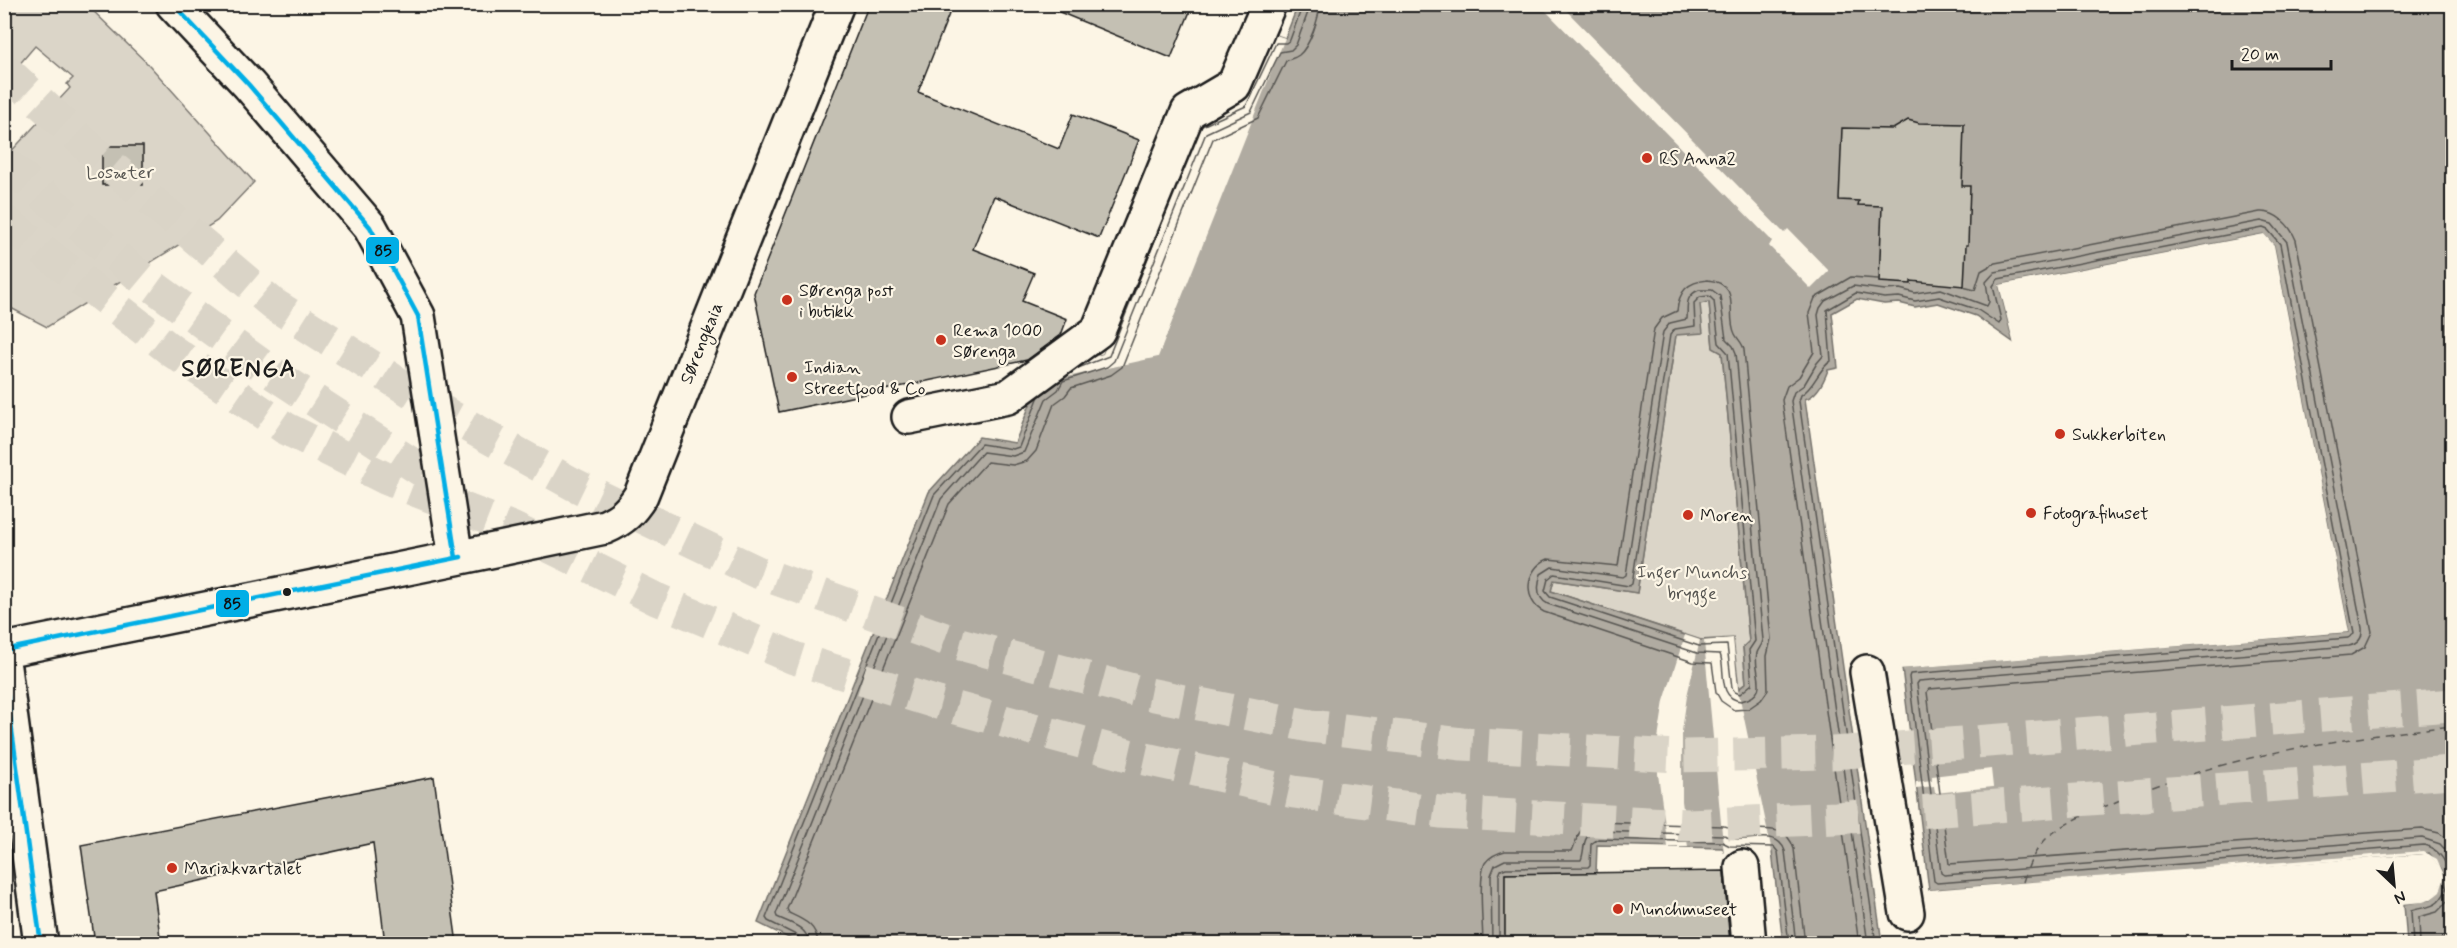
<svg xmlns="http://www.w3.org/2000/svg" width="2457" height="948" font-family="Mynerve,sans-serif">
<rect width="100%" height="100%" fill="#fcf5e5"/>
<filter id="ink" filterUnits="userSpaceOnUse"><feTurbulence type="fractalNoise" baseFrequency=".0167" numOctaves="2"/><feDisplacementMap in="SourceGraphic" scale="12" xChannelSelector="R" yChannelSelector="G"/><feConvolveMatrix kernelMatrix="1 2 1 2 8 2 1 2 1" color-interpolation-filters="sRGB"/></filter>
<g filter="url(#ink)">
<path fill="#dbd5c8" stroke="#7c7872" stroke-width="1.5" d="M5,5H87L150,66L254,182L217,221L47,327L5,305V158L70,88L67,84L73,78L35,46L5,81Z
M1709,302L1713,347L1722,353L1749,642L1743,647L1746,683L1738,689L1704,641L1551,591L1553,580L1637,593L1676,335L1700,303Z"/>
<path fill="#b0aba1" stroke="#75726c" stroke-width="1.5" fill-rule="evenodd" d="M1298,5H2452V943H2407L2404,904L2430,900C2449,879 2448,874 2429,853L1929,890L1902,668L2349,632L2274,245L2263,234L1999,285L2013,342L1976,316L1938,303L1915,307L1899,303L1884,304L1857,299L1832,313L1838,368L1828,370C1824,381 1817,396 1805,399L1882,943H1783L1772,852H1724L1723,848L1597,845L1596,873L1505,874V943L801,944L758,923L929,492L979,437L1015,443L1036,389L1052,370L1103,354L1196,121L1242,102L1273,34L1285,38ZM1709,302L1713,348L1722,353L1749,641L1743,647L1746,683L1739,689L1733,638L1700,640L1551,591L1554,580L1637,593L1676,335L1703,333L1700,304Z"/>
<path fill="#fcf5e5" d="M1540,5H1561L1784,233L1788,229L1829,271L1811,289L1769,246L1772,241Z
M1273,34L1285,38L1158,357L1049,381L1052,370L1103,354L1196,121L1242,102Z
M2264,234L2274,245L2349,632L1899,669L1901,665L2346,630L2271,247L2262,237L2002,287L2016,342L2014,345L1999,285Z
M1685,635L1700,640L1687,696L1682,731V801L1688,847H1668L1658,774V739L1664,701Z
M1733,638L1738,689L1772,852L1769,855H1724L1704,641Z
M1991,769L1993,787L1935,793L1934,786L1916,788V782L1932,780V776Z
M2423,851L2437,859L2445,877L2440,892L2430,900L2423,902L2401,904L2403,901L2428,898L2440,885L2442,877L2437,864L2432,858L2422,854L1929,893V890Z"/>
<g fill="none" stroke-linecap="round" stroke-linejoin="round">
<path stroke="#575551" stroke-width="1.5" d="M1202,126L1246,106L1276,43H1286L1290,40L1303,4
M1708,280C1743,284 1725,314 1735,334C1738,340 1743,343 1744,350L1771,639L1767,656L1768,690L1761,700L1748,709L1734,710L1721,701L1716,692L1712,663L1693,662L1544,612C1522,601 1525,568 1548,559L1618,566L1654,329L1662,318L1677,311C1679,291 1687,282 1708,280Z
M1963,287L1975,290L1981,271L1995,263L2260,212C2276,211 2290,225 2296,240L2372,632L2365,647L2351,655L1929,689L1927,692L1949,864L2422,829L2439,833L2452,842
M1699,290H1712L1720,296L1726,339L1733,346L1736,353L1763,640C1762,646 1758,649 1757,653C1752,672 1773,694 1741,701C1717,699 1726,669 1720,654L1697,653L1548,604C1536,598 1537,586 1541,574L1552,567L1623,577L1626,575L1663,332L1670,323L1687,319C1688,307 1684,296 1699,290Z
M1700,297L1709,296L1714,301L1719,343L1728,353L1755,641L1749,650L1752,684L1740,694L1735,692L1732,688L1727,645L1699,646L1550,597L1545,591L1548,579L1554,574L1629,586L1632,584L1670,335L1675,329L1695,326L1694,303Z
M1078,368L1109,356L1171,200
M801,944L798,936L768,921L766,918L934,495L981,444L1013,449L1019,447L1039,396
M809,944C808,927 790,923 777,917L776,914L941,499L983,452L1013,456L1024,452L1046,399L1058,390L1063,381L1107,367L1114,361L1206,133L1251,112L1280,52L1291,50L1296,45L1311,4
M818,944C817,925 804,920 789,913L787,909L949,504L987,462L1013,465L1027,461L1036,451L1054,404L1065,396L1071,388L1111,375L1122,367L1213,139L1258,118L1286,61C1290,59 1295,58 1299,55C1310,46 1319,18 1320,4
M1483,944C1483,927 1478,876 1485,863C1490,856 1497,853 1505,851H1572C1578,837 1578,825 1597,822L1723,826C1728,826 1733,829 1737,829C1758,832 1786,821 1794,849L1805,944
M1492,944L1491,875L1495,865L1505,860H1581C1586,848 1580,835 1598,831L1723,835C1726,835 1729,837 1732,838C1749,843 1777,828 1785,851L1796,944
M1499,944V875L1501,870L1506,868L1588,867L1590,865L1591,844L1598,839L1722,842L1730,846L1774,847L1778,852L1789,944
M1859,944L1782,400L1787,386L1799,377L1814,352L1809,313L1815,298L1851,277L1878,279
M1868,944L1791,401L1794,392L1804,385L1817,363L1823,356L1818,315L1820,308L1825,301L1853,286L1885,290L1900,289L1915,293L1941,289L1987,306L1989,302L1986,282L1995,272L2261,221L2272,224L2287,242L2362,628C2363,638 2358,644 2349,646L1919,681L1917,684L1941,873L1944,875L2422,838L2440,844L2452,857
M1876,944L1799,401L1801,395C1815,387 1818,369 1831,361L1827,310L1856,293L1884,298L1899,297L1915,301L1939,297L1978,310L1999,324L2001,320L1993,286L1998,279L2263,228L2268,230L2280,244L2354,634L2348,638L1910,674L1909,677L1934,881L1937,883L2424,845C2449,852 2457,883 2438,902C2430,909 2420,907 2411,911L2413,944
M2420,944L2419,917L2437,912L2452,897"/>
<path stroke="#575551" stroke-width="1.5" stroke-dasharray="8 6" stroke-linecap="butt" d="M2023,882C2028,866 2034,851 2046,839C2061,824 2091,812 2111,804C2219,756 2336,739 2452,726"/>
</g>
<path fill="#c4c0b3" stroke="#1c1c1c" stroke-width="1.5" d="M869,4H953L918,92L1059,149L1073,114L1139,140L1099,238L994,196L973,249L1034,273L1022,301L1067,319L1061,335L1027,360L779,412L754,293Z
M1040,4H1193L1171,58Z
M1908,120L1919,123L1964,124L1962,186H1970L1968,245H1966L1964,286L1911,281V284L1879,282L1882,206L1858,205L1859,201L1839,200L1842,128L1893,129Z
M102,146H143V185H102Z
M434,777L457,944H385L373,843L154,891L161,944H95L81,845Z
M1724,871L1730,944H1505V874Z"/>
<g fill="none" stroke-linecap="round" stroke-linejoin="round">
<path stroke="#dad4c7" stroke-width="33" stroke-dasharray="33 16" stroke-linecap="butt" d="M4,69L92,150L273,304L450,416L573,484L757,572L956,643L1144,693L1310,726L1462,744L1678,756L1833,753L2452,705
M4,162L143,279L271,372L444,485
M4,220L172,351L285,428L387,479L512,528L656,599L794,658L938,703L1128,755L1294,792L1440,812L1688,825L1836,818L2452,772"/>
<defs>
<path id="minor" d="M173,4L249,85L370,227L418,316L456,558
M909,417L1008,397L1098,331L1188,112L1234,85L1269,4
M456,558L605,527C623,519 631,511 641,495L837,4
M4,650L461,557
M1867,672L1907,913
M1742,867L1749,944"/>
<path id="highway" d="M4,668L41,944"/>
</defs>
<use href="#minor" stroke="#1c1c1c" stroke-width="38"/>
<use href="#highway" stroke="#1c1c1c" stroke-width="38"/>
<use href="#minor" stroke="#fcf5e5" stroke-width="33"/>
<use href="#highway" stroke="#fcf5e5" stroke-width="33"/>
<defs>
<path id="bus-1" d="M173,4L249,85L370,227L418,316L456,558L461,557
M4,650L461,557
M4,672L41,944"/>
</defs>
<use href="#bus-1" stroke="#fcf5e5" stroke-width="9"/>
<use href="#bus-1" stroke="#01aee6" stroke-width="4.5"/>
</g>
</g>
<g fill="#c8321e" stroke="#fcf5e5" stroke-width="2">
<circle cx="1647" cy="158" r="6"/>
<circle cx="787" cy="300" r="6"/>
<circle cx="941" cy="340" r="6"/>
<circle cx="792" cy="377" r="6"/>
<circle cx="2060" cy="434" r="6"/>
<circle cx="2031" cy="513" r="6"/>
<circle cx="1688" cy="515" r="6"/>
<circle cx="172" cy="868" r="6"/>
<circle cx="1618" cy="909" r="6"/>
</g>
<circle fill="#1c1c1c" stroke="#fcf5e5" stroke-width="2" cx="287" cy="592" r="5"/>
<g text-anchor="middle" stroke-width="4.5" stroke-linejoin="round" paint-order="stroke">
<g font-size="18" fill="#1c1c1c" stroke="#fcf5e5" text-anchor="start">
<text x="1659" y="164">RS Anna2</text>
<text x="799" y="296">Sørenga post<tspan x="799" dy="21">i butikk</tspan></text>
<text x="953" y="336">Rema 1000<tspan x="953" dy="21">Sørenga</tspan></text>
<text x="804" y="373">Indian<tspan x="804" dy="21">Streetfood &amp; Co</tspan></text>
<text x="2072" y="440">Sukkerbiten</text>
<text x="2043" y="519">Fotografihuset</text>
<text x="1700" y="521">Moren</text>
<text x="184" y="874">Mariakvartalet</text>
<text x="1630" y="915">Munchmuseet</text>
</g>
<g font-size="18" fill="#555450" stroke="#fcf5e5">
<text x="120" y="178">Losæter</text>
<text x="1692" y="578">Inger Munchs<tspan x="1692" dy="21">brygge</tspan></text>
</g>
<g font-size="18" fill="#1c1c1c" stroke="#fcf5e5">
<text transform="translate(701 343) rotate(-68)" y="6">Sørengkaia</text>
</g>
<g font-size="24" font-weight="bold" letter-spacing="1.5" fill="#1c1c1c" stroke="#fcf5e5">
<text x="239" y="376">SØRENGA</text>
</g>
</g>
<g stroke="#fcf5e5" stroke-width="2">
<rect x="365" y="236" width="35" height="29" rx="6" fill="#01aee6"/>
<rect x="215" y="589" width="35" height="29" rx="6" fill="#01aee6"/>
</g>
<g font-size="16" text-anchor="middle" font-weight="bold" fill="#111">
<text x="383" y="256">85</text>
<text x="232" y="609">85</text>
</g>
<rect width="2457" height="948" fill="none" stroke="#fcf5e5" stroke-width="24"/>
<rect x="12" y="12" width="2433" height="924" fill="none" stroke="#1c1c1c" stroke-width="2" filter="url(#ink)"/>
<g transform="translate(2394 885) rotate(154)" stroke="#fcf5e5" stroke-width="4.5" paint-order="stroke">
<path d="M0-4.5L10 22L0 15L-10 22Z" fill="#1c1c1c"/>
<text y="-9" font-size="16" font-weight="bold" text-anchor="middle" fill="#1c1c1c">N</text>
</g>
<path d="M2232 60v9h99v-9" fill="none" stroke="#1c1c1c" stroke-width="3"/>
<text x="2241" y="60" font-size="18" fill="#1c1c1c" stroke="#fcf5e5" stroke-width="4.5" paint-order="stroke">20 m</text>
</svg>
